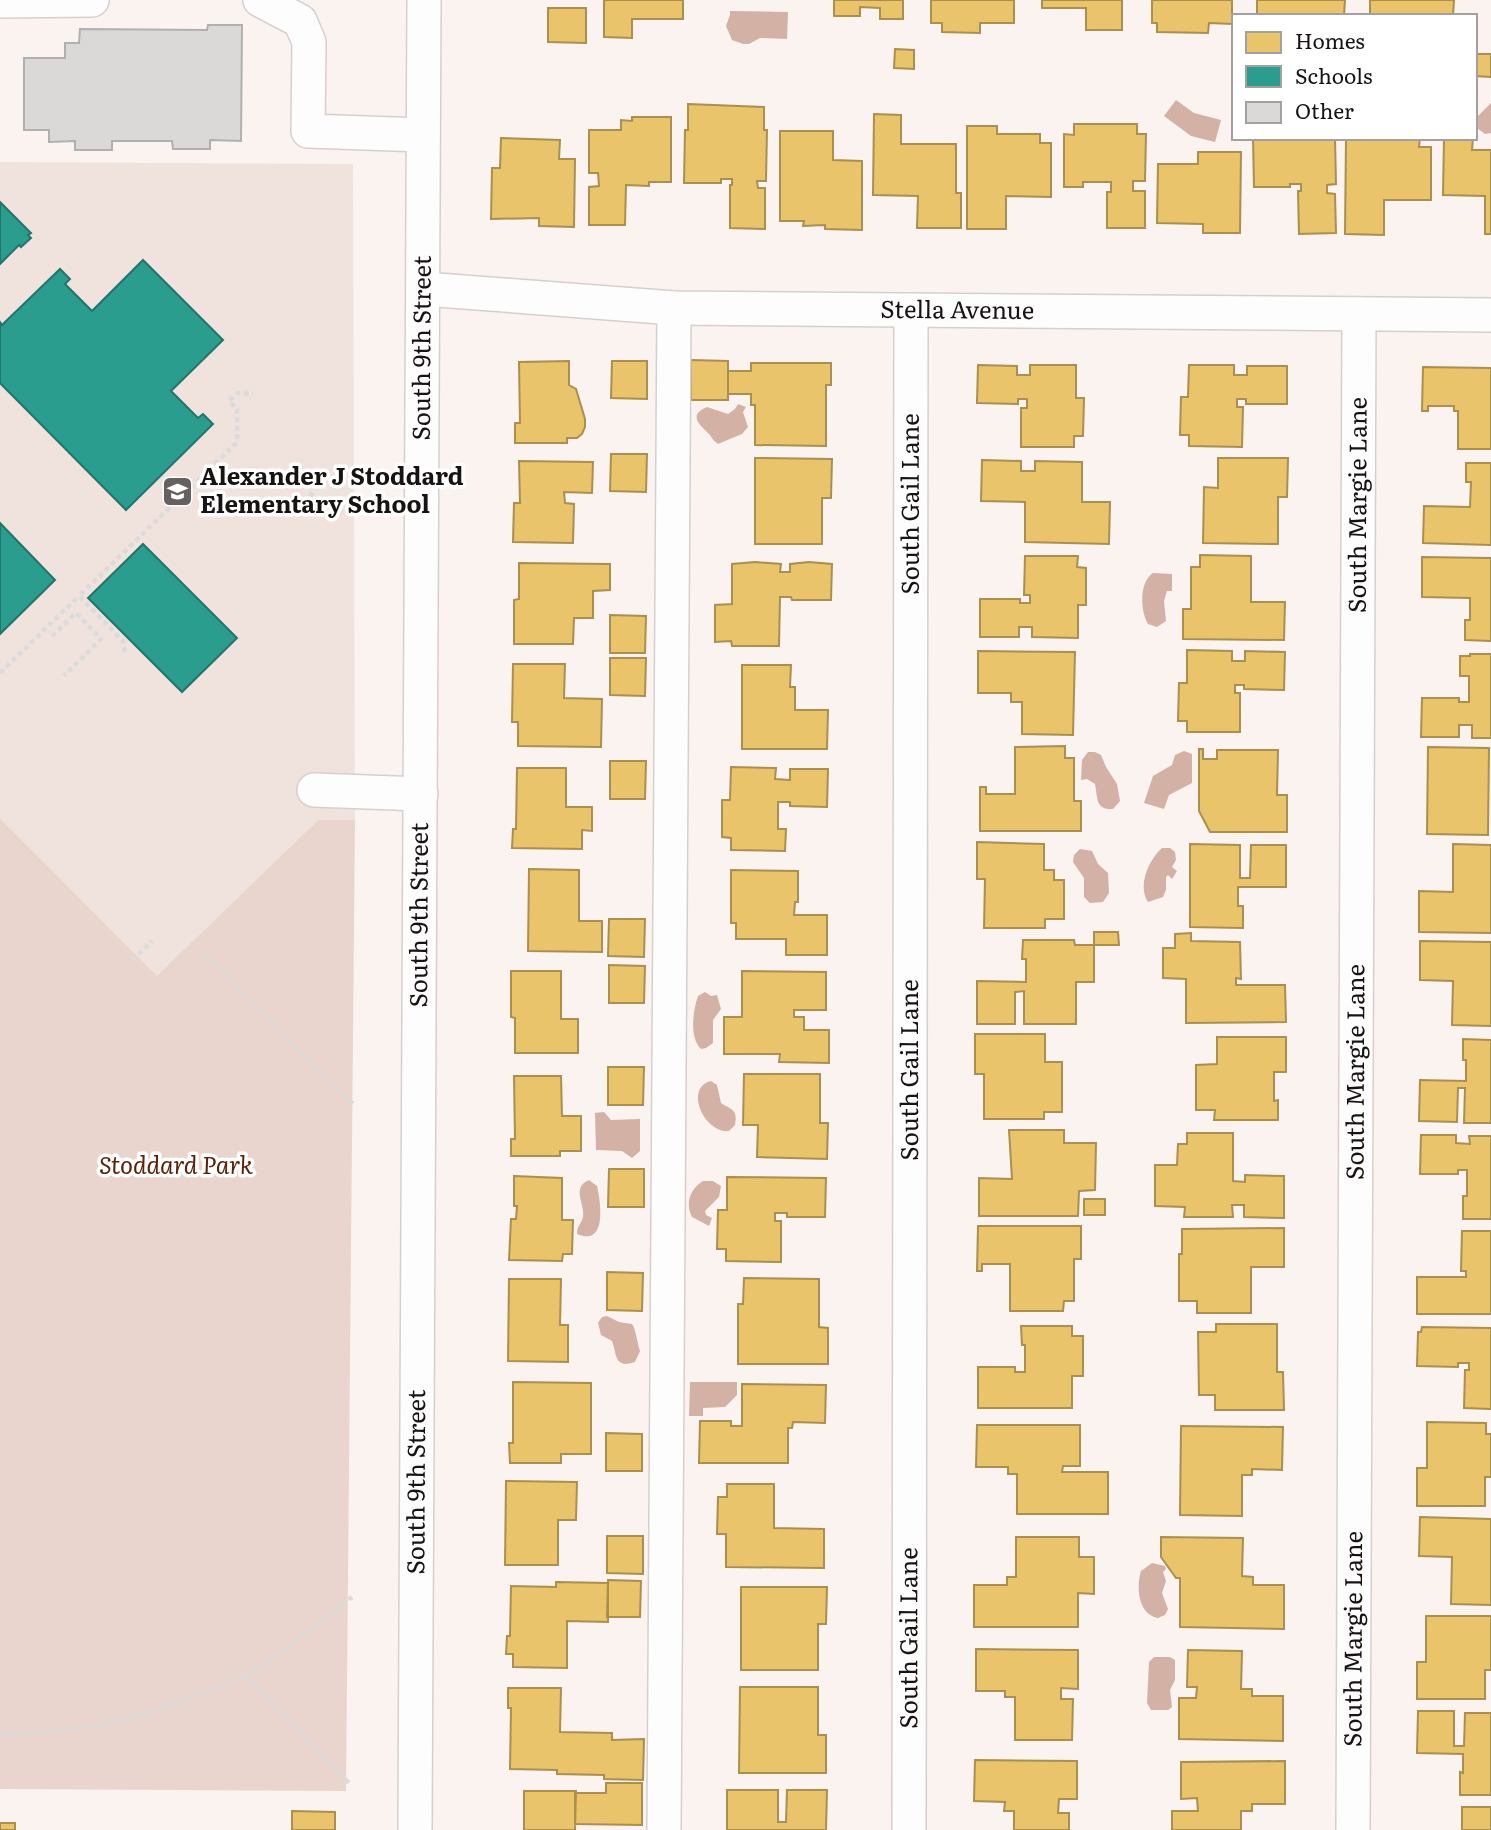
<svg xmlns="http://www.w3.org/2000/svg" width="1491" height="1830" font-family="Literata,serif">
<rect width="100%" height="100%" fill="#faf3f0"/>
<path fill="#f0e3de" d="M0,162L353,164L355,820H318L157,977L0,818Z"/>
<path fill="#e9d5ce" d="M0,818L157,976L318,820H355L346,1791L0,1789Z"/>
<path fill="#d4b1a5" d="M730,11L788,12L787,39L760,38L749,44H743L732,40L726,26L730,15Z
M1176,100L1194,113L1221,120L1215,142L1191,136L1164,116Z
M1491,103V133L1485,134L1477,128V117Z
M738,404L746,407L743,412L748,427L742,434L718,444C715,442 712,439 710,435C702,426 686,416 707,407L728,414L735,409Z
M1153,573L1172,574V591H1167L1164,601L1166,621L1157,627L1148,624C1140,611 1139,582 1153,573Z
M1184,751L1192,754V783L1169,795L1164,809L1144,803L1153,776L1172,765L1175,755Z
M1088,752H1095L1101,755L1106,767L1117,784L1120,801L1113,809C1095,810 1098,798 1095,784L1087,779L1081,780L1082,760Z
M1162,848H1170L1175,852L1176,860L1172,867L1177,871L1172,879L1168,875L1166,877V890L1163,897L1148,902C1137,886 1149,859 1162,848Z
M1080,849L1092,851L1098,864L1108,873L1109,893L1103,902L1090,903L1084,897V878L1073,862L1074,855Z
M705,992L711,996L717,995L721,1009L713,1020V1043L706,1048L701,1049C689,1037 693,1011 698,996Z
M711,1081L717,1085L721,1103C731,1110 738,1108 735,1125L729,1131C705,1134 683,1088 711,1081Z
M604,1112L611,1120L640,1119V1151L632,1158L622,1151L596,1150L595,1113Z
M589,1180L597,1186C601,1203 607,1247 577,1234C577,1225 581,1225 583,1217C585,1203 571,1188 589,1180Z
M703,1181H713L721,1186L719,1197L705,1211L706,1215L712,1218L709,1226L692,1217C685,1203 690,1189 703,1181Z
M607,1316L619,1322L632,1324C636,1329 637,1343 640,1351L635,1362C614,1369 617,1354 612,1341L601,1335L598,1323L602,1317Z
M690,1382H737V1395L725,1407L703,1408V1416H689Z
M1152,1563L1165,1566L1166,1569L1163,1572L1166,1581L1162,1593L1168,1609L1165,1615L1158,1618C1138,1614 1136,1587 1141,1571Z
M1154,1657H1170L1175,1660V1680L1170,1690L1172,1707L1168,1710H1151L1147,1703L1149,1662Z"/>
<path fill="#e9c46a" stroke="#aa8f50" stroke-width="2" d="M604,0H683V19H632V38L604,37Z
M834,0H903V19H880V8L860,7V16H834Z
M931,0H1014V23H980V33L942,32V23H931Z
M1042,0H1122V30H1086V8H1042Z
M1152,0H1232V24L1209,23L1208,33L1157,32V23H1152Z
M1257,0H1345L1344,16H1257Z
M1370,0H1454L1453,16H1370Z
M548,8H586V43L548,42Z
M895,49L914,50V69L894,68Z
M1475,54H1491V77L1475,76Z
M688,104L764,107V130H767L766,181H757L758,188H765V229L730,228V185H732V179H721V183H684L685,130H688Z
M874,114L901,115V144H956V193H961V228H917L918,196L873,195Z
M632,117H671V182H649V186L626,185L625,225H589V187L599,186L598,173H589V130H621V120L632,121Z
M1074,124H1137V134H1146L1145,181H1133V191H1145V228H1107V192H1111V182H1083V187H1064V134L1074,135Z
M967,126H997V134H1040V143H1051V197L1006,196V229H967Z
M780,131H833V160L862,161V230L825,229V225L803,226L804,221H780Z
M501,138L560,140L559,159H575L574,227L539,226V218L491,219L492,168H500Z
M1253,138H1335L1336,184L1327,185V193L1335,194L1336,233L1299,234L1298,191H1301V184H1290V187H1254Z
M1346,138H1420L1419,147H1431V200H1384V235L1345,234Z
M1444,138H1473L1472,150H1491V234H1485V196L1443,195Z
M1198,152H1241L1240,233H1203V224L1157,223L1158,164H1198Z
M691,360L728,361V400H691Z
M569,361V385L576,389L585,419V427L582,434L577,438H567V443H515V423H520L519,362Z
M612,361H647V399L611,398Z
M751,363H831V385H826V446L755,445V405H751V394H728V371H751Z
M978,365L1017,366V375H1030V365H1076V398H1084L1083,436H1074V447H1021V408H1027V399H1018V404L977,403Z
M1189,365H1234V375H1247V366H1287V404H1246V399H1237V407H1243L1242,447L1189,446V435H1180L1181,397H1188Z
M1423,367L1491,368V449H1458V411H1454V406H1428V411H1422Z
M611,454H647L646,492L610,491Z
M755,458L832,459L831,498H822V544H755Z
M1218,458H1288L1287,497H1278V544L1203,543L1204,487L1218,488Z
M982,460L1021,461V471H1035V461L1082,462V502H1110L1109,544L1025,542V502L981,501Z
M519,461L593,462L592,493L564,492L565,503L574,504L573,543L513,542L514,503H520Z
M1466,463H1491V545L1423,543L1424,506L1470,507L1471,482H1466Z
M1200,555L1251,556V602H1285L1284,640L1183,639V609H1191V567H1200Z
M1025,556H1078L1077,567L1086,568V605H1078V638L1032,637V627H1019V637H980V599H1020V603H1030V595H1024Z
M1422,557L1491,558V641L1465,640V620H1470V598L1422,597Z
M755,562L781,564L780,572H790V564L809,562L832,564L831,600H792L791,597H780L779,646H732L731,641L715,642V605L732,604V564Z
M519,563L610,564V590L593,591V618H574L573,644H514V600L519,599Z
M610,615L646,616L645,653H610Z
M1187,650L1232,651V661H1245V651L1285,652L1284,690L1244,689V685H1235V693H1240V732H1187V721H1178L1179,683H1187Z
M978,651L1075,652L1073,735L1022,734V702H1011V693H978Z
M1470,654H1491V738H1472V725H1459V737H1421L1422,698H1459V702H1469V676H1460V656H1470Z
M610,658H646L645,696L610,695Z
M513,664H565L564,698L602,699L601,747L518,746V722H512Z
M742,665H791L790,687H795V710H828L827,749H742Z
M1065,746V758H1074V801H1081V831H980V787H986V794H1015V747Z
M1428,747L1489,748L1488,835L1427,834Z
M1199,749H1203V759H1217V750H1278L1277,795H1287V832H1210L1199,811Z
M610,761H646L645,799H610Z
M731,767L776,768L775,779L790,780V769H828L827,807L790,806V802H778V829H786L785,851L731,850V838L722,837V800H730Z
M517,768H566V807H592V831L582,830V849L512,848L513,829H516Z
M977,842L1044,844V870H1054V880H1064V919H1045V928H984L985,879H977Z
M1190,844L1240,845V878H1250L1251,845H1286V887H1238V906H1243V928L1190,927Z
M1453,844L1491,845V933L1419,932V891L1453,892Z
M529,869L579,870V921H602V952L528,951Z
M731,870L798,871V902H795L794,915H827V955H786V939H736V923H731Z
M609,919H645L644,957L608,956Z
M1094,932H1118L1119,945H1094Z
M1191,933V941L1240,942L1241,979L1236,978V985H1285L1286,1022L1186,1023V979L1163,978V948H1175V934Z
M1023,940H1074L1075,945H1094V982H1076V1024H1024V991L1015,992V1024H977V981L1026,982V959H1022Z
M1420,941L1491,942V1026L1452,1025L1453,981L1420,980Z
M609,965L645,966L644,1003H609Z
M511,971H561V1019H578V1053H515V1018L511,1017Z
M742,971L826,972V1010H794V1017H804V1030H829V1063L779,1062L780,1054H724V1017H742Z
M975,1034H1045V1062H1062V1112H1044V1119H984V1074H975Z
M1217,1037H1286V1072H1274V1101L1278,1100V1120H1214L1215,1110H1196V1065L1217,1064Z
M1463,1039L1491,1040V1123H1464L1465,1088H1458L1457,1122L1419,1121L1420,1080L1466,1081V1060H1463Z
M608,1067H644L643,1105H608Z
M744,1074H820V1123H828L827,1159L757,1157L758,1125H743Z
M514,1076H561L562,1116H581V1151H560V1156H511V1139H515Z
M1009,1130H1064V1143H1096L1095,1190L1079,1191L1078,1216H979V1178L1012,1179Z
M1187,1133H1233V1181L1245,1182V1175L1284,1176V1218L1244,1217V1205H1232L1233,1217H1184L1185,1207L1155,1206V1165H1177L1178,1144H1187Z
M1421,1135H1456V1143L1470,1144L1469,1136H1491V1219H1463V1196H1467V1170H1458V1174H1420Z
M609,1169H644V1207H608Z
M514,1176L562,1178V1220H573L572,1254H563L562,1261L509,1260L511,1219H516L517,1206H514Z
M727,1177L826,1178L825,1217H787V1213H775V1221H781V1262L726,1261V1249H717L718,1210H727Z
M1084,1199H1105V1215H1084Z
M978,1226H1081V1259H1074V1301H1064L1063,1311H1010V1264H982V1271H977Z
M1284,1228V1267H1251V1313H1197V1301H1179V1254H1182V1229Z
M1462,1231H1491V1314H1417V1277H1466V1271H1461Z
M607,1272L643,1273L642,1311L607,1310Z
M744,1278L819,1279V1327L828,1328V1364H738V1304H743Z
M509,1279H561L560,1325H568V1362L508,1361Z
M1216,1324H1277V1372H1283L1284,1410H1215V1395H1199L1198,1332H1216Z
M1021,1326H1072V1336H1083V1376H1072V1408H978V1367H1015V1372H1025V1345H1022Z
M1422,1327L1491,1328V1409L1464,1408L1465,1370H1469V1363H1458V1367L1417,1366L1418,1332H1421Z
M513,1382L591,1383V1454H561V1463H510L509,1443H513Z
M742,1384L826,1385L825,1423L793,1422L792,1428H788V1463H699L700,1421H731V1426H742Z
M1427,1422L1486,1423V1434H1491V1477H1485V1506H1417V1468H1427Z
M977,1425H1080V1466H1063L1062,1472H1108V1514H1017V1474H1008V1467H976Z
M1181,1426L1283,1427L1282,1470L1252,1469V1475H1242V1516L1180,1515Z
M606,1433L642,1434V1471H606Z
M506,1481L577,1482L576,1520H558V1565H505Z
M727,1484H774V1528L824,1529V1568L726,1567V1534H717L718,1497H727Z
M1420,1517L1491,1519V1605L1451,1604L1452,1557L1419,1556Z
M607,1536H643V1574L607,1573Z
M1016,1537H1079V1557H1094V1594L1078,1593V1627H974V1585H1007V1577H1016Z
M1161,1537L1243,1538L1242,1576L1253,1577V1585H1284V1629L1180,1627V1578H1176L1161,1557Z
M608,1580L641,1581L640,1617H607Z
M556,1582L608,1583V1622L567,1621V1668L513,1667V1654H506L507,1636H510L511,1586L556,1587Z
M741,1587H827L826,1624H818V1670H741Z
M1426,1616H1491V1670H1485V1699H1417V1662H1426Z
M976,1649L1078,1650V1689L1061,1688V1699H1073L1072,1740H1015V1697H1005V1691H976Z
M1188,1650L1242,1651L1241,1689H1252V1696H1283V1741L1179,1739V1698H1196L1197,1687H1187Z
M740,1687H818V1735H826V1773H739Z
M508,1688H561L560,1732L612,1733V1740L644,1739L643,1780L604,1779V1775L557,1774V1770L510,1769L511,1708H508Z
M1418,1711H1454V1746H1464L1465,1713H1491V1795H1460V1772L1463,1773V1754L1417,1753Z
M975,1760L1077,1761V1799H1059L1058,1813H1069V1830H1014V1811H1004L1005,1802L974,1801Z
M1285,1761V1804H1252V1811H1241V1830H1172V1811H1198L1197,1798L1181,1799V1762Z
M606,1783H642V1825L575,1824V1793H606Z
M727,1790H778V1822H786L787,1790H827L826,1830H727Z
M524,1791H576L575,1830H524Z
M1462,1807H1491V1830H1462Z
M292,1811L335,1812V1830H292Z
M0,1823H15V1830H0Z"/>
<path fill="#2a9d8f" stroke="#24746a" stroke-width="2" d="M0,202L31,233L28,235L31,238L21,247L19,245L0,264Z
M143,260L223,340L171,391L198,418L203,414L213,424L126,510L0,383V322L2,325L60,269L70,279L65,284L92,311Z
M0,523L55,580L0,634Z
M143,544L237,638L182,692L88,598Z"/>
<path fill="#dad9d8" stroke="#b1b0b0" stroke-width="2" d="M208,25H242L241,141L210,140V149H173L172,141H112V150H75V141L49,142V130H24V58H65V43H79L80,29L207,30Z"/>
<g fill="none" stroke-linecap="round" stroke-linejoin="round">
<defs>
<g id="minor">
<path d="M260,0L300,21L309,42L308,131L423,135"/>
<path d="M0,1L92,0"/>
<path id="s1" d="M424,289L674,308L1491,315"/>
<path d="M314,790L421,794"/>
<path id="s2" d="M415,1830L424,0"/>
<path d="M664,1830L674,308"/>
<path id="s3" d="M909,1830L911,311"/>
<path id="s4" d="M1353,1830L1359,314"/>
</g>
</defs>
<use href="#minor" stroke="#d5d0ce" stroke-width="36"/>
<path stroke="#dddbda" stroke-width="4.5" stroke-dasharray="5 3.5" stroke-linecap="butt" d="M309,493L342,513
M52,636L76,613L101,639L64,676
M125,652L123,641L79,596L237,442V409L229,401L237,393L253,394
M0,673L79,596
M206,955L354,1105
M132,960L152,941
M245,1675L349,1783
M0,1734C77,1733 133,1721 204,1692C218,1686 235,1682 248,1673C285,1651 318,1624 352,1597"/>
<use href="#minor" stroke="#fefdfd" stroke-width="33"/>
</g>
<defs>
<symbol id="school-square" viewBox="-11 -11 22 22"><rect x="-9" y="-9" width="18" height="18" rx="4" fill="#666160" stroke="#fff"/><path d="M0-5L7-2L0 1L-7-2ZM-4 1L0 2.5L4 1V4Q0 6-4 4Z" fill="#fff"/></symbol>
</defs>
<g fill-rule="evenodd">
<use href="#school-square" x="160" y="474" width="35" height="35"/>
</g>
<g text-anchor="middle" stroke-width="7" stroke-linejoin="round" paint-order="stroke">
<g font-size="24" fill="#171312" stroke="#fff">
<text dy="8" stroke="none"><textPath href="#s1" startOffset="534">Stella Avenue</textPath></text>
<text dy="8" stroke="none"><textPath href="#s2" startOffset="1482">South 9th Street</textPath></text>
<text dy="8" stroke="none"><textPath href="#s3" startOffset="1326">South Gail Lane</textPath></text>
<text dy="8" stroke="none"><textPath href="#s4" startOffset="1325">South Margie Lane</textPath></text>
<text dy="8" stroke="none"><textPath href="#s2" startOffset="915">South 9th Street</textPath></text>
<text dy="8" stroke="none"><textPath href="#s3" startOffset="760">South Gail Lane</textPath></text>
<text dy="8" stroke="none"><textPath href="#s4" startOffset="758">South Margie Lane</textPath></text>
<text dy="8" stroke="none"><textPath href="#s2" startOffset="348">South 9th Street</textPath></text>
<text dy="8" stroke="none"><textPath href="#s3" startOffset="192">South Gail Lane</textPath></text>
<text dy="8" stroke="none"><textPath href="#s4" startOffset="191">South Margie Lane</textPath></text>
</g>
<g font-size="24" font-weight="bold" fill="#171312" stroke="#fff" text-anchor="start">
<text x="200" y="485">Alexander J Stoddard<tspan x="200" dy="28">Elementary School</tspan></text>
</g>
<g font-size="24" font-style="italic" fill="#5b210a" stroke="#fff">
<text x="176" y="1174">Stoddard Park</text>
</g>
</g>
<rect x="1232" y="14" width="245" height="126" fill="#ffffff" stroke="#a2a1a0" stroke-width="2"/>
<rect x="1246" y="32" width="35" height="21" fill="#e9c46a" stroke="#a2a1a0" stroke-width="2"/>
<text x="1295" y="49" font-size="21" fill="#171312">Homes</text>
<rect x="1246" y="66" width="35" height="21" fill="#2a9d8f" stroke="#a2a1a0" stroke-width="2"/>
<text x="1295" y="84" font-size="21" fill="#171312">Schools</text>
<rect x="1246" y="102" width="35" height="21" fill="#dad9d8" stroke="#a2a1a0" stroke-width="2"/>
<text x="1295" y="119" font-size="21" fill="#171312">Other</text>
</svg>
